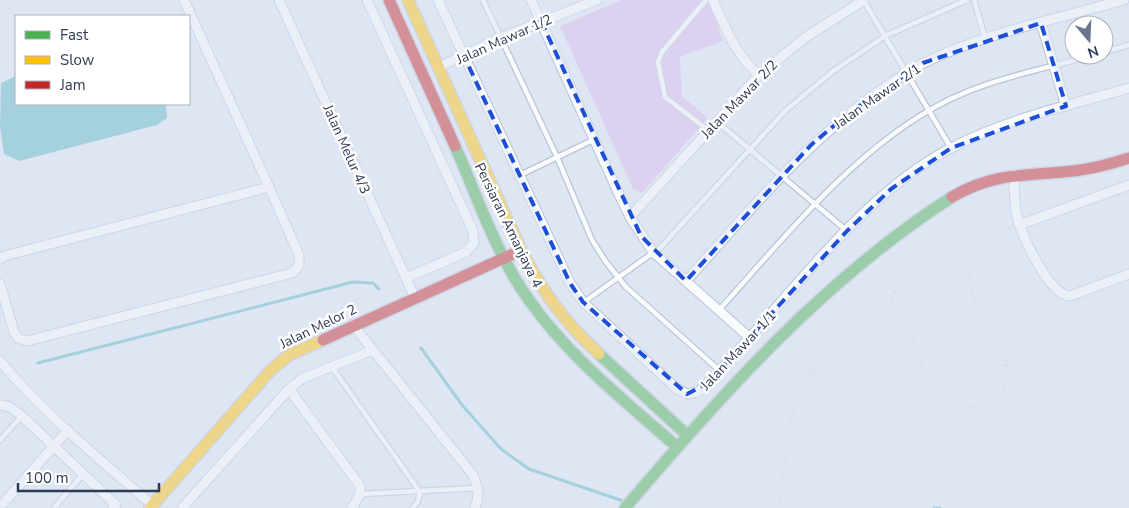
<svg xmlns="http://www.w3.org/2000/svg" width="1129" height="508" font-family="'Nunito Sans',sans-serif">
<rect width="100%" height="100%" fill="#dee6f4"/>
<path fill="#dcb9ed" d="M621,0H709L723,41L680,57L682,96L708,118L642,193L633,189L560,26Z"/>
<path fill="#60b7c0" d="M16,76V104H166L167,118L157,125L19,161L4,154L0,127L1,83Z"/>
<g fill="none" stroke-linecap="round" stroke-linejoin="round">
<path stroke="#60b7c0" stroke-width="3" d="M421,348L462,405L501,449L529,469L623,501
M38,363L353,282L373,283L379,289
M934,508H940"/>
<defs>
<path id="lane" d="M483,0L557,157L592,240L606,262L626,287L720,371
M706,0L662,52L658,62L665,97L708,130
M974,0L985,38
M864,1L951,148
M1104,52L1129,45
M716,121L846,230
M520,175L593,140
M584,302L661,247L785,111L832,72L885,36L967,0
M719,310C788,234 867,133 964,93C1005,76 1051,67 1094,55
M332,367L420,492L418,501L413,508
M0,440L22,416
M360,494L478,488
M54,508L83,474"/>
<path id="street" d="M184,0L269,187
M279,0L415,298
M367,0L473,231L474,243L466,252L406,278
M438,0L570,283L583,302L677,389L687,394L698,392L708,383C783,307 857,196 953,147C1008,119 1070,105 1129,88
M531,0L617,190L630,217L653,252L750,338
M713,0C725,28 736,55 759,75
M1041,23L1066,106
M439,67L500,38L597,0
M1014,174C1014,188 1014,203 1017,217C1022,236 1049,295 1070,296L1129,274
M630,217L759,75L806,37L864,0
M1019,225L1129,185
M0,259L4,256L269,187L299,255V266L292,273L27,341L18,338L14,332L0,284
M686,281C744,217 798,151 868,99C886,87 902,74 922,64C981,34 1060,18 1124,0
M353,325L473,475C478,487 480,496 475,508
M0,361C45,415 100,459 152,505
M289,389L360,486V494L352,508
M0,405L10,407L22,416L116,505L113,508
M0,507L68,430
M182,508L289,389L303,378L373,350"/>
<path id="fast" d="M455,146C477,196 497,256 529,300C569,357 625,401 677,447
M599,354L687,435
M625,508C722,394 825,278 952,197"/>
<path id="slow" d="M408,0L521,250C542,291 565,323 599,354
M150,508L270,371L289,355L323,340"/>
<path id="jam" d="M389,0L455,146
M952,197C994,172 1027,176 1073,171C1092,169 1111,164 1129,158
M323,340L513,254"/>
</defs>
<use href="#lane" stroke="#bac4d6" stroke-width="7"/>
<use href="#street" stroke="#bac4d6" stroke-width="11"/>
<use href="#fast" stroke="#bac4d6" stroke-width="14"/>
<use href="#slow" stroke="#bac4d6" stroke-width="14"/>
<use href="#jam" stroke="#bac4d6" stroke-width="14"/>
<path stroke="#c5c9cf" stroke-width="2" stroke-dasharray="1 4" stroke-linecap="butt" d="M1010,228C947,255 968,289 992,336C1001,354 1016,384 1031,397C1054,416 1101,419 1129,426
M878,266C889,282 900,298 907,316C913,333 915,351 923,367C934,393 966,418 994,402C1008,394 1006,379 1006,365
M791,340L813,371
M920,457L954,403
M779,503L795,399L803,381L813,371L876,329L884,319L895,291"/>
<use href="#lane" stroke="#fafbfd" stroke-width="4.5"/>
<use href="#street" stroke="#fafbfd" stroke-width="9"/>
<use href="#fast" stroke="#4caf50" stroke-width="11"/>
<use href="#slow" stroke="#ffc107" stroke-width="11"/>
<use href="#jam" stroke="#c62828" stroke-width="11"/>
</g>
<path d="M0 0H1129V508H0ZM541,21L641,236L686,281L811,145L849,113L923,63L1041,23L1066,106L951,148L891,189L847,231L708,383L687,394L583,302L570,283L464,56Z" fill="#dee6f4" fill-opacity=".55" fill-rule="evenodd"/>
<path fill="none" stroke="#1d4ed8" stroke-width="4" stroke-dasharray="10 6" stroke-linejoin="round" d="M541,21L641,236L686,281L811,145L849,113L923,63L1041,23L1066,106L951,148L891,189L847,231L708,383L687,394L583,302L570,283L464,56Z"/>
<g text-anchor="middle" stroke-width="5" stroke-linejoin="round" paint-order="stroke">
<g font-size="14" fill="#2c3b53" stroke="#fff">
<text transform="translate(504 39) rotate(-24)" y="5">Jalan Mawar 1/2</text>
<text transform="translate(877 96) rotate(-35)" y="5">Jalan Mawar 2/1</text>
<text transform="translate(739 99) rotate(-46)" y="5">Jalan Mawar 2/2</text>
<text transform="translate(347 149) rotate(66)" y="5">Jalan Melur 4/3</text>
<text transform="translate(509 225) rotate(64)" y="5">Persiaran Amanjaya 4</text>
<text transform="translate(318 326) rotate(-26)" y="5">Jalan Melor 2</text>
<text transform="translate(738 350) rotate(-47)" y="5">Jalan Mawar 1/1</text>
</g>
</g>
<rect x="15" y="15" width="175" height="90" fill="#ffffff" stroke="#abb1ba"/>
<rect x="25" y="31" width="25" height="8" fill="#4caf50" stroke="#abb1ba"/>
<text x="60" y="40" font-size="15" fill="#2c3b53">Fast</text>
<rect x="25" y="56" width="25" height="8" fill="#ffc107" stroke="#abb1ba"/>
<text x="60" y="65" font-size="15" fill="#2c3b53">Slow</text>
<rect x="25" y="81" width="25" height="8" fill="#c62828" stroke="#abb1ba"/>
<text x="60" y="90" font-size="15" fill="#2c3b53">Jam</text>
<g transform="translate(1089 40) rotate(161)"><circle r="24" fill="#ffffff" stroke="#abb1ba"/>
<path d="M0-4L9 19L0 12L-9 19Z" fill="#6a778b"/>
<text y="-8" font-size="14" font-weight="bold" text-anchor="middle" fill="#2c3b53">N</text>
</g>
<path d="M18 483v8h141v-8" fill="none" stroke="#2c3b53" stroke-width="2.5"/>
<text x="25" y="483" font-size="15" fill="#2c3b53" stroke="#ffffff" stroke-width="4" paint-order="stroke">100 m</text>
</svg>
